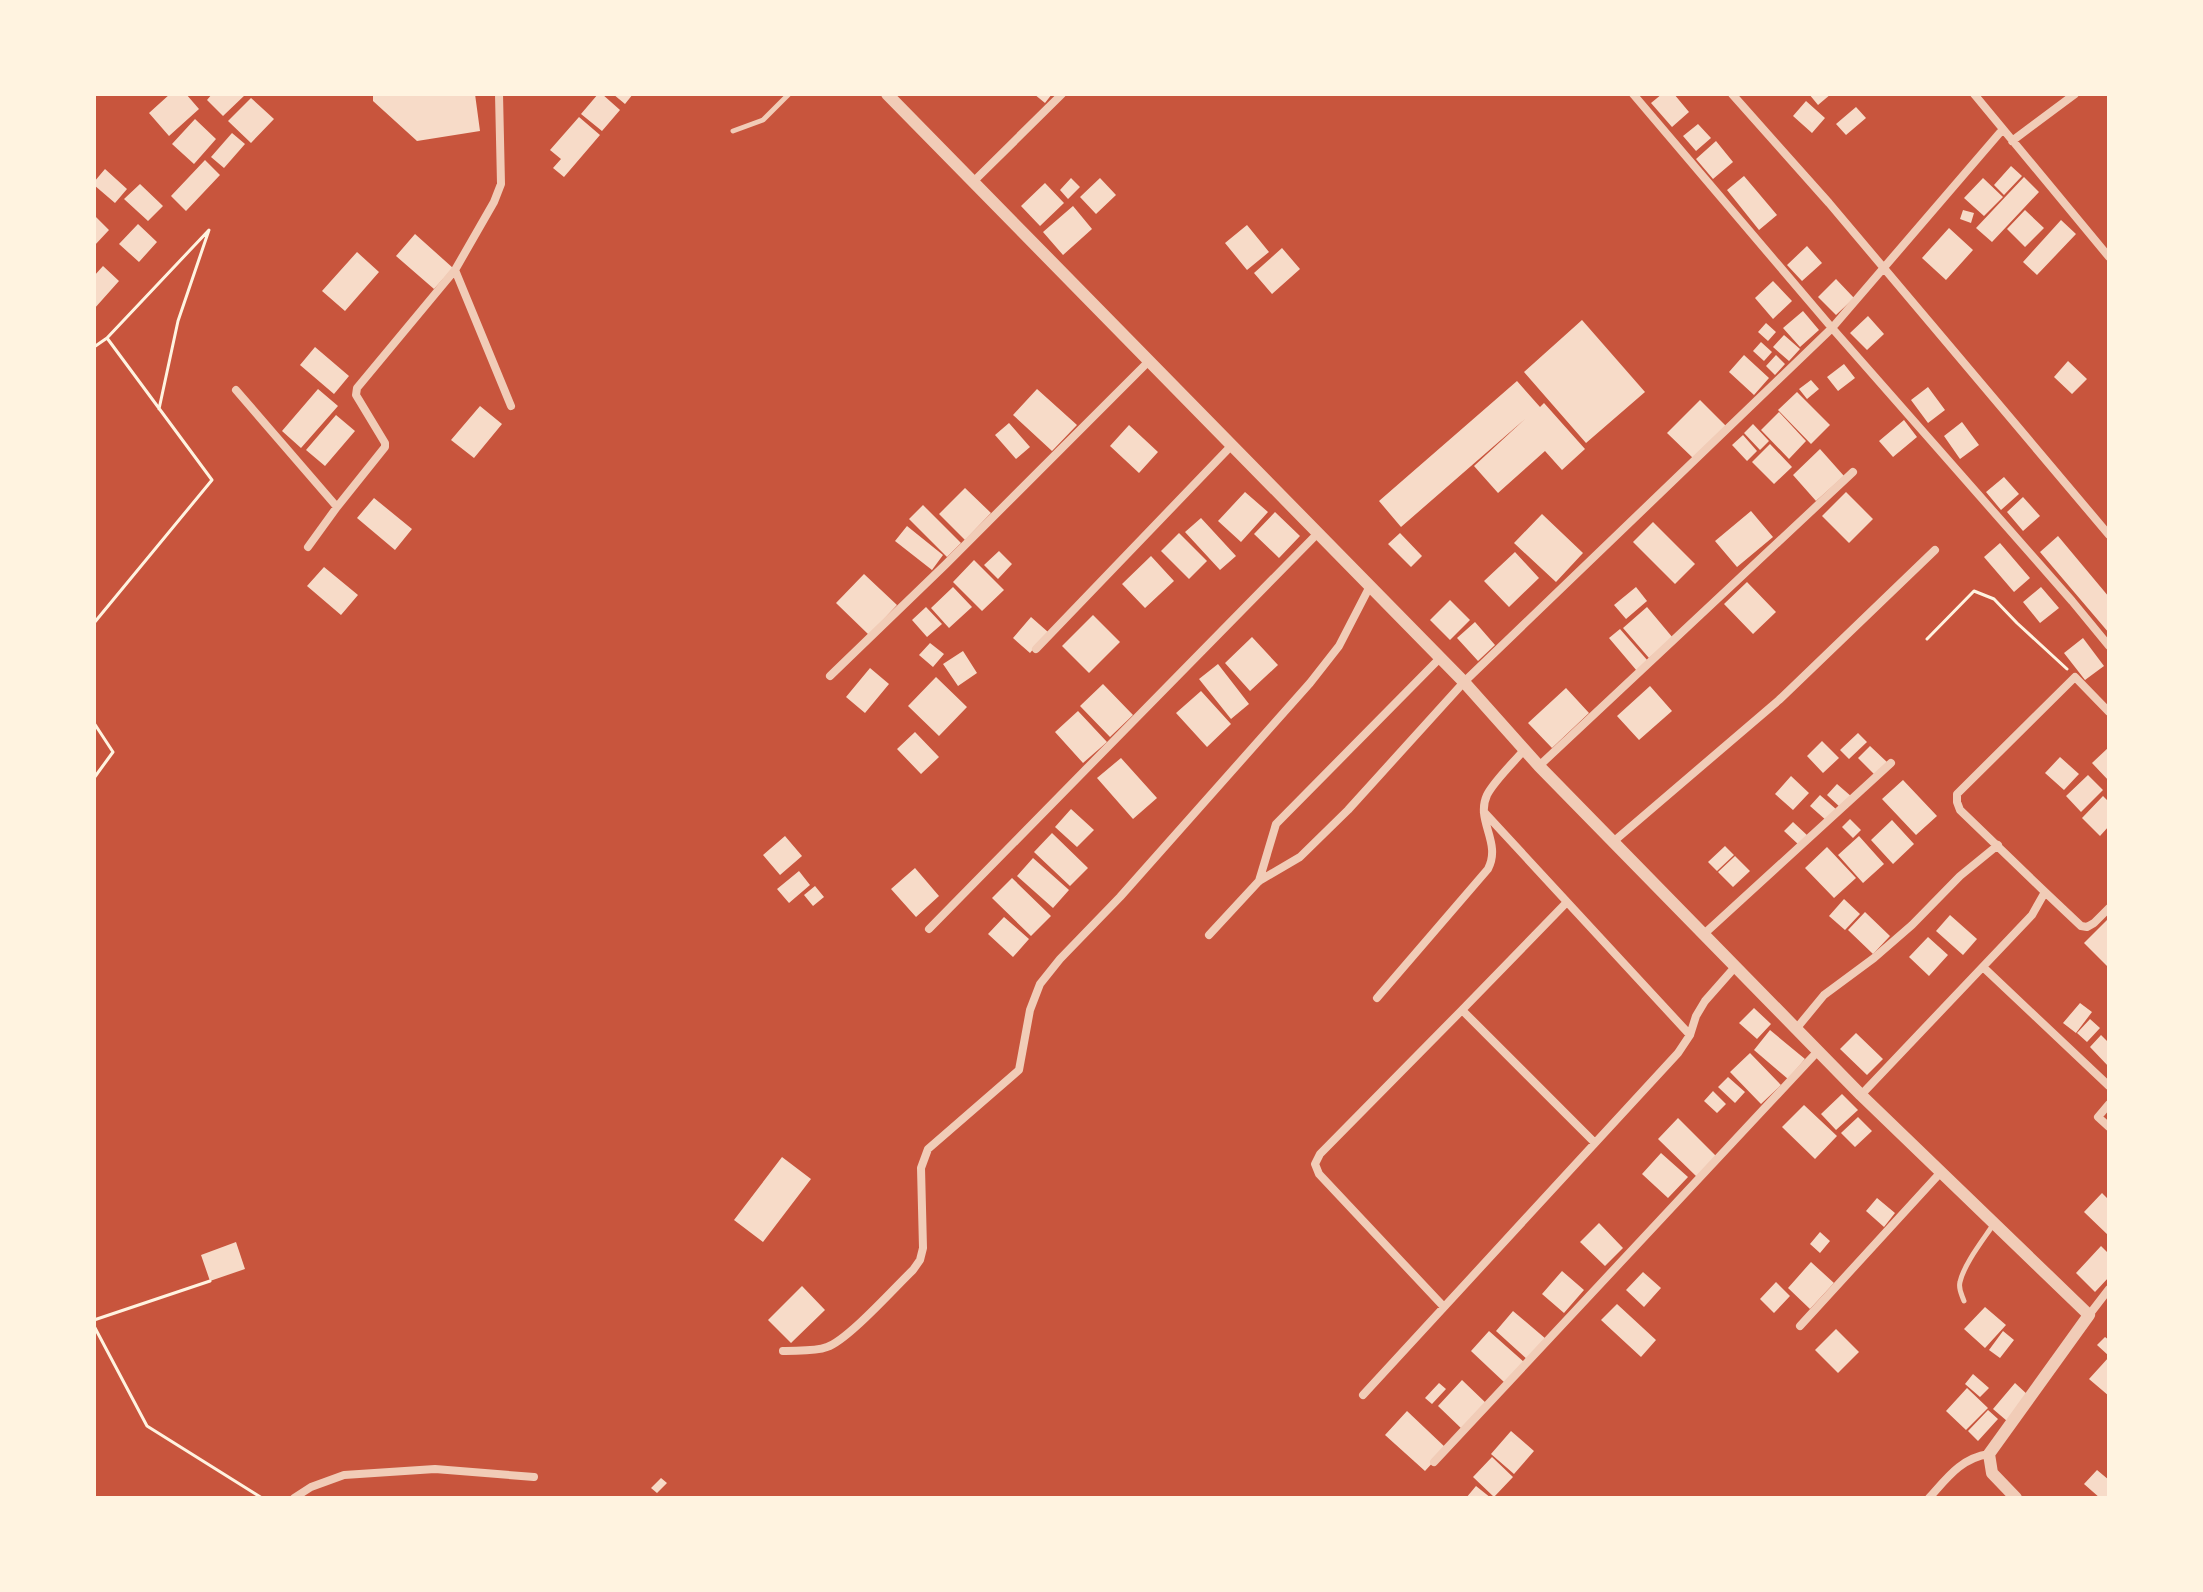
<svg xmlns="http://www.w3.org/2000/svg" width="2203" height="1592" font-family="'Open Sans',sans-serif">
<rect width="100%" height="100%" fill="#c8553d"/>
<path fill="#f7dbc8" d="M170,94H186L199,109L169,136L149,113Z
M212,94H246L223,116L207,100Z
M373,94H475L480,131L417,141L373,101Z
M598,94H602L620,110L602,131L581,114Z
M613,94H633L625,104Z
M1034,94H1052L1045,103Z
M1662,94H1674L1689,112L1672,127L1651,103Z
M1809,94H1831L1818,105Z
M251,98L274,119L251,143L228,121Z
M1806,101L1825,118L1812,133L1793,116Z
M1856,107L1866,118L1846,135L1836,124Z
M579,117L600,135L564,177L553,168L561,159L550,150Z
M195,119L216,139L194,164L172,144Z
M1698,124L1711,138L1696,151L1683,136Z
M232,133L245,144L224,168L211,157Z
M1716,141L1733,162L1713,179L1696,159Z
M205,160L220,175L186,211L171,196Z
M2011,166L2022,176L2004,195L1994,185Z
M105,169L127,189L115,203L94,185V182Z
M1744,176L1777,215L1759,230L1727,190Z
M2024,177L2039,192L1992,242L1976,228Z
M1071,178L1080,187L1068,199L1060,190Z
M1100,178L1116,195L1096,214L1080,197Z
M1983,178L2003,197L1984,216L1964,198Z
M1045,183L1064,203L1040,226L1021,206Z
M140,184L163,206L148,221L124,199Z
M1073,206L1092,229L1063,255L1043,232Z
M1963,210L1974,213L1971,223L1960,219Z
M2025,210L2044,228L2025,247L2007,229Z
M94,215L109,230L94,246Z
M2061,220L2076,234L2037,275L2023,262Z
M138,224L157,242L139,262L119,244Z
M1247,225L1269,252L1247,270L1225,243Z
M1949,228L1973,250L1946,280L1922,258Z
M415,234L453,268L434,289L396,256Z
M1807,246L1822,263L1802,281L1787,265Z
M1282,248L1300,269L1272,294L1254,273Z
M357,252L379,272L345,311L322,291Z
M103,266L119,281L94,309V276Z
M1836,279L1854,298L1836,315L1818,297Z
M1773,281L1792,301L1773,319L1755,298Z
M1803,311L1819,330L1800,347L1783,328Z
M1868,316L1884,334L1867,350L1850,333Z
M1582,320L1645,392L1586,443L1524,372Z
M1766,323L1776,332L1768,341L1758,332Z
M1784,335L1800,349L1789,361L1773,347Z
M1761,342L1772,352L1764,361L1753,351Z
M315,347L349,376L334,394L300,365Z
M1744,355L1769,378L1754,395L1729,372Z
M1776,355L1785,364L1775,375L1766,366Z
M2068,361L2087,379L2072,394L2054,377Z
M1844,364L1855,378L1838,391L1827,377Z
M1811,380L1819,389L1807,399L1799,389Z
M1517,381L1540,407L1544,403L1585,449L1562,470L1545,451L1498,493L1474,466L1525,419L1401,527L1379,501Z
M1928,387L1945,410L1928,423L1911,400Z
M318,389L338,406L301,448L282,431Z
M1037,389L1077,425L1052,451L1013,415Z
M1797,392L1830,425L1811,444L1778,410Z
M1700,400L1726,426L1694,459L1667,433Z
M480,406L502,424L474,458L451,440Z
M1779,412L1806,441L1789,459L1761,430Z
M336,415L355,431L325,466L306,450Z
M1904,420L1917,437L1893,457L1879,441Z
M1962,422L1979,445L1960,459L1944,436Z
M1009,423L1030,447L1016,459L995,435Z
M1753,424L1769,441L1760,450L1744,433Z
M1129,425L1158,452L1139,473L1110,446Z
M1743,435L1757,451L1747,461L1732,445Z
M1770,444L1792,467L1774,484L1752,462Z
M1820,449L1844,476L1816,501L1793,475Z
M2004,477L2019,494L2001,510L1986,492Z
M965,488L991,513L965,540L939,514Z
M1245,492L1268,512L1241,542L1218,521Z
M1846,492L1873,519L1849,543L1822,516Z
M2023,497L2040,516L2023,531L2007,512Z
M374,498L412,529L395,550L357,518Z
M923,505L961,543L947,557L909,519Z
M1751,511L1773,537L1737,567L1715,541Z
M1275,512L1300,536L1279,558L1254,534Z
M1542,514L1583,553L1556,582L1514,543Z
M1201,518L1236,556L1220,570L1185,532Z
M1653,522L1695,564L1675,584L1633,542Z
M907,526L943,555L932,570L895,541Z
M1179,533L1207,561L1189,579L1161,551Z
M1400,533L1422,556L1411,567L1388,544Z
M2058,536L2109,597V633L2040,552Z
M2000,543L2030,578L2014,592L1984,557Z
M999,551L1012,564L998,579L984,565Z
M1515,552L1539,578L1509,607L1484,581Z
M1151,556L1174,581L1145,608L1122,584Z
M974,560L1004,590L982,611L953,582Z
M324,567L358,595L341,615L307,586Z
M864,574L897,605L869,635L836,603Z
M1747,582L1776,612L1753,634L1724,604Z
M953,587L972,607L949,628L931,608Z
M1636,587L1647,601L1626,619L1614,605Z
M2041,587L2059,608L2040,623L2023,602Z
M1450,600L1470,620L1450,640L1430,620Z
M926,607L942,624L927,637L912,620Z
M1647,607L1673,638L1649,658L1623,628Z
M1093,615L1120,642L1089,673L1062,646Z
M1031,617L1048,632L1030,653L1013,638Z
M1475,622L1495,645L1478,661L1457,638Z
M1620,629L1648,661L1637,671L1609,638Z
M1252,637L1278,665L1250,691L1225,663Z
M2083,638L2104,666L2085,680L2064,653Z
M930,643L944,654L933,667L919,655Z
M963,651L977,673L958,686L943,664Z
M1218,664L1249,704L1231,719L1199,679Z
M870,668L889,684L865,713L846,697Z
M936,677L967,707L939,736L908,706Z
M1103,684L1133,715L1110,737L1080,706Z
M1650,686L1672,711L1639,740L1617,716Z
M1566,688L1589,713L1552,748L1528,723Z
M1201,691L1231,724L1207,747L1176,713Z
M1078,711L1107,742L1083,763L1055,732Z
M915,732L939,757L921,774L897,749Z
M1858,733L1867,742L1849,759L1840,750Z
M1822,741L1839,758L1823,773L1807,756Z
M1870,746L1888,763L1876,776L1858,758Z
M2109,747V781L2092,763Z
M2060,757L2079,774L2064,790L2045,773Z
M1121,758L1157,798L1133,819L1097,778Z
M2088,775L2103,790L2081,812L2066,796Z
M1791,776L1809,793L1793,810L1775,794Z
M1903,780L1937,816L1916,835L1882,799Z
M1837,784L1852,797L1841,808L1827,795Z
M1820,795L1837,810L1827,821L1810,806Z
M2103,796L2109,802V826L2100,836L2082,818Z
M1071,809L1094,830L1077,847L1055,827Z
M1850,819L1861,830L1853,838L1842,827Z
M1892,820L1914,844L1893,864L1871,840Z
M1793,822L1808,836L1799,845L1784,831Z
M1052,833L1088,868L1070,886L1034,852Z
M785,836L802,856L780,875L763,855Z
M1859,836L1884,864L1863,883L1838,855Z
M1725,846L1734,855L1717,871L1708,862Z
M1827,847L1856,878L1834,898L1805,868Z
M1735,856L1750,871L1733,887L1718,872Z
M1033,858L1069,890L1053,908L1017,876Z
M915,868L939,896L916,917L891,889Z
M799,871L810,885L789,903L777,889Z
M1012,878L1051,916L1031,936L992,898Z
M815,886L824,897L813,906L804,895Z
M1844,899L1860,914L1845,930L1829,916Z
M1865,912L1890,936L1873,954L1848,930Z
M1950,915L1977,939L1963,955L1936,931Z
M1004,917L1029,939L1013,957L988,934Z
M2109,918V968L2084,943Z
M1928,937L1948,955L1929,976L1909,957Z
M2080,1003L2092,1012L2076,1033L2063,1023Z
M1754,1008L1771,1024L1757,1039L1739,1023Z
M2090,1019L2100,1028L2087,1042L2077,1033Z
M1770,1030L1805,1059L1788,1079L1754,1050Z
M1856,1033L1883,1059L1867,1075L1840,1049Z
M2101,1035L2109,1043V1067L2090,1047Z
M1750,1053L1781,1085L1761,1104L1730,1072Z
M1728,1077L1745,1092L1735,1103L1718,1087Z
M1713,1091L1726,1104L1717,1113L1704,1101Z
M1842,1094L1858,1110L1836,1130L1821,1114Z
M1804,1105L1837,1136L1815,1159L1782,1127Z
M1858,1117L1872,1131L1855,1147L1841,1133Z
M1678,1118L1717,1157L1697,1177L1658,1139Z
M1661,1153L1688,1177L1668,1198L1642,1174Z
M782,1157L811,1179L763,1242L734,1220Z
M2102,1193L2109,1200V1236L2084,1212Z
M1877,1198L1895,1213L1884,1227L1866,1211Z
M1599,1223L1623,1248L1605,1266L1580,1242Z
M1820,1232L1830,1241L1820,1253L1810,1244Z
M236,1242L245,1269L210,1281L201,1255Z
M2101,1246L2109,1254V1277L2095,1292L2076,1273Z
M1811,1262L1834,1283L1810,1309L1788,1288Z
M1562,1271L1584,1290L1564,1313L1542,1294Z
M1643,1272L1661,1288L1644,1307L1626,1290Z
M1776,1282L1790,1296L1774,1313L1760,1299Z
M802,1286L825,1310L791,1343L768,1320Z
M1617,1304L1656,1340L1641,1357L1601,1320Z
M1985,1307L2006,1325L1985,1348L1964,1329Z
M1513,1311L1546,1339L1528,1360L1496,1331Z
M1836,1329L1859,1352L1838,1373L1815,1350Z
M1489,1331L1524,1362L1505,1383L1471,1351Z
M2003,1331L2014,1340L2000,1358L1989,1350Z
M2105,1337L2109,1340V1356L2097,1345Z
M2109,1357V1396L2089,1379Z
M1973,1374L1989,1388L1980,1397L1965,1384Z
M1462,1380L1487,1404L1463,1430L1438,1406Z
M1439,1383L1446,1389L1432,1404L1425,1398Z
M2015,1383L2028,1395L2007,1421L1993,1409Z
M1967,1388L1988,1408L1966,1430L1946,1411Z
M1988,1410L1998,1419L1978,1441L1968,1431Z
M1407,1411L1446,1448L1425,1471L1385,1435Z
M1511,1431L1534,1451L1514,1474L1491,1454Z
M1492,1457L1513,1477L1494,1497L1473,1477Z
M2097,1470L2109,1480V1498H2100L2084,1484Z
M661,1478L667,1483L657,1493L651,1488Z
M1476,1486L1491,1498H1466Z"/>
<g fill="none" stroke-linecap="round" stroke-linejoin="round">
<path stroke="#fff3e0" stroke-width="3" d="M107,338L209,230L178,321L159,409
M94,347L107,338L212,480L94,623
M1927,639L1974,591L1994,599L2017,623L2067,669
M94,723L113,752L94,778
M94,1320L210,1281
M94,1326L147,1426L262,1498"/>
<path stroke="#f1ccb7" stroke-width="5" d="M733,131L763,120L789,94
M1964,1301C1962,1295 1958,1289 1960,1282C1964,1264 1983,1240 1993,1225"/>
<path stroke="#f1ccb7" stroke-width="8" d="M1633,94L1832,328L2072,601L2109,646
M1732,94L1829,203L2109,535
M1974,94L2109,257
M2012,141L2075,94
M973,182L1062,94
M455,270L511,406
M236,390L337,507
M308,547L337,507L385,447V443L356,395L357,388L455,270L494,202L501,184L499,94
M1036,649L1232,445
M830,676L945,565L1149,361
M1539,766L1853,472
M1484,812L1690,1035
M1613,842L1779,700L1935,550
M1259,881L1276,824L1440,658
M2045,892L2081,926L2087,927L2094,923L2109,908
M929,929L1318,533
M1704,934L1891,763
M1209,935L1259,881L1300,857L1348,810L1464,682L1832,328L2003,129
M1983,967L2109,1086
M1377,998L1488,869C1502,842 1475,821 1487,795C1494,781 1514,762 1524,750
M1462,1010L1567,902
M1796,1029L1824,995L1874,958L1912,925L1960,876L1998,845
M1861,1095L2032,915L2045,892L1960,810L1957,802V794L2075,677L2109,712
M2109,1104L2098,1117L2109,1127
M1444,1307L1319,1174L1315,1164L1320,1154L1462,1010L1595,1143
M2089,1315L2109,1289
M1800,1326L1941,1172
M783,1351C797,1350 814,1352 827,1347C848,1340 895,1287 913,1270L920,1260L923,1248L921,1168L928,1149L1019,1070L1030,1010L1040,984L1060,959L1120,897L1310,683L1339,646L1370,586
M1363,1395L1678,1053L1690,1035L1696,1016L1705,1001L1735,967
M1434,1462L1818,1051
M294,1498L311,1487L344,1475L435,1469L534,1477
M1929,1498C1947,1478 1961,1458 1989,1454"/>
<path stroke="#f1ccb7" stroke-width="12" d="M887,94L1464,682L1539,766L1861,1095L2089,1315L1989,1454L1992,1473L2016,1498"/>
</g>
<rect width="2203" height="1592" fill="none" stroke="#fff3e0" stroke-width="192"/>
</svg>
